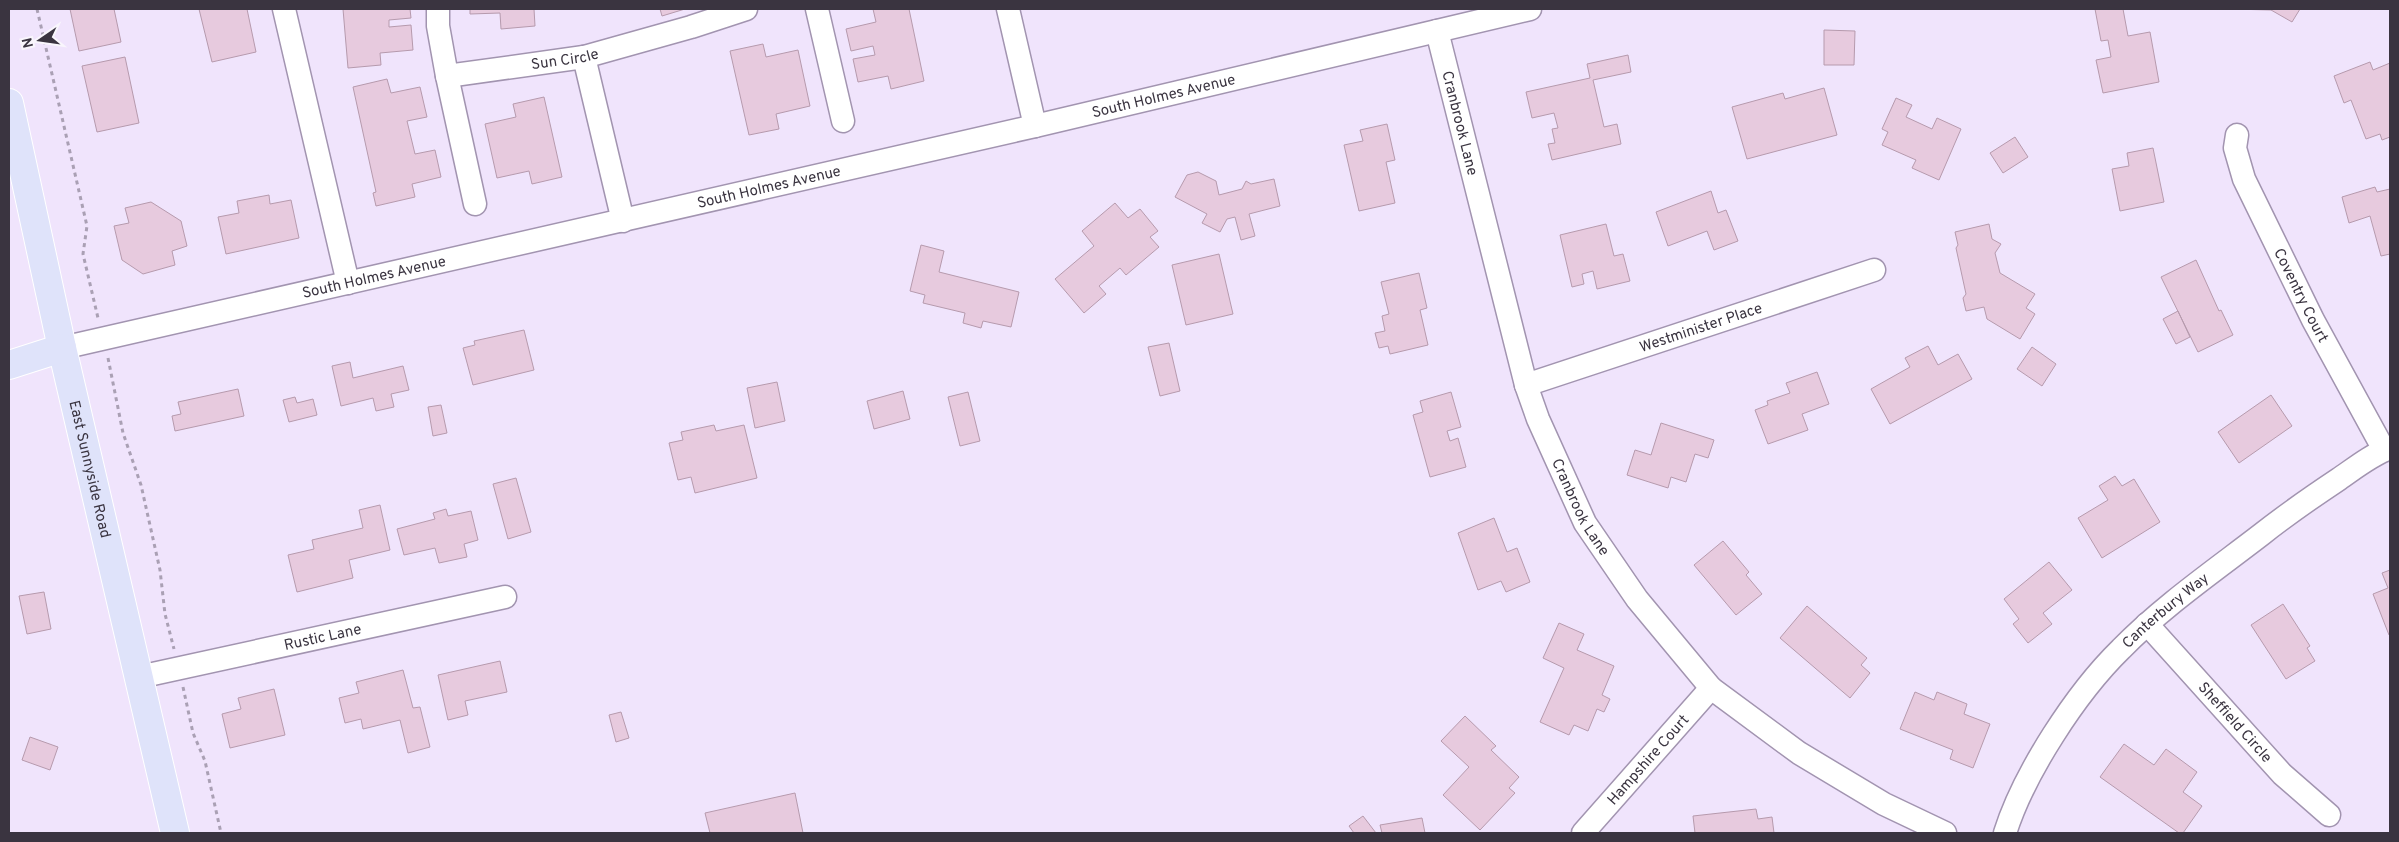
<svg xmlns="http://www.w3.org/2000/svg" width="2399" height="842" font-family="Overpass,sans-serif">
<rect width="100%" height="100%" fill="#f0e4fc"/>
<path fill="#e7cade" stroke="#b69aad" d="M70,9H114L121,42L79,51Z
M199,9H247L256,52L212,62Z
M343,9H410L411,18L389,20V27L411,25L413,50L380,53L381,65L348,68Z
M470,9H534L535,26L501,29L500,13L470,14Z
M660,9H685L662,16Z
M873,9H909L924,81L891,89L888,76L858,82L853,59L875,55L873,46L851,51L846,29L876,22Z
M2095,9H2123L2128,36L2150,32L2159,82L2103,93L2096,60L2111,57L2108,40L2101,41Z
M2300,9L2292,22L2271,10L2231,9Z
M1824,30L1855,31L1854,65H1824Z
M763,44L766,57L798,50L810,106L776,114L779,129L749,135L730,51Z
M1628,55L1631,72L1593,80L1604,127L1617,124L1621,144L1552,160L1548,144L1555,143L1552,129L1558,128L1554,113L1532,118L1526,92L1590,78L1587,64Z
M125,57L139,123L97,132L82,66Z
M2370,62L2373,70L2390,63V137L2382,140L2380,134L2366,139L2351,100L2344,103L2334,76Z
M387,79L391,93L420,87L427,117L407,121L415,154L435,150L441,177L412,184L415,197L376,206L373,193L376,192L353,87Z
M1824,88L1837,135L1747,159L1732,107L1783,93L1785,99Z
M544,97L562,177L532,184L529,171L497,178L485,124L516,117L513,104Z
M1896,98L1912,105L1906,117L1932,129L1937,118L1961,129L1939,180L1912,168L1916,160L1882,145L1888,132L1882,129Z
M1387,124L1395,160L1386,162L1395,203L1359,211L1344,145L1363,141L1360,130Z
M2015,137L2028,157L2003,173L1990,153Z
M2153,148L2164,202L2120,211L2112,169L2129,166L2127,153Z
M1198,172L1216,181L1219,195L1242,189L1246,181L1251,184L1274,179L1280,206L1249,214L1255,236L1241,240L1235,217L1227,219L1220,232L1202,223L1207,214L1175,197L1187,175Z
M2375,187L2377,192L2390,189V254L2381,256L2370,216L2349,223L2342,197Z
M1711,191L1718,213L1726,210L1738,241L1714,250L1707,231L1668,246L1656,212Z
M269,195L270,204L291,200L299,238L226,254L218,217L239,213L237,201Z
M151,202L181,221L187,246L172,251L175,265L143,274L122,260L114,226L129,223L125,208Z
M1115,203L1128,218L1140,209L1158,231L1150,237L1159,247L1126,275L1120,268L1099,286L1106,294L1084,313L1055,279L1094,246L1082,231Z
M1606,224L1614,256L1623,254L1630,281L1597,289L1593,271L1582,274L1584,284L1572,287L1560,235Z
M1989,224L1992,239L2001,244L1995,253L2000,273L2035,294L2026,308L2035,314L2020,339L1987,319L1984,307L1966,311L1963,298L1966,294L1956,248L1958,245L1955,232Z
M921,245L944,251L939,272L1019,292L1011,327L983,321L981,328L963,323L965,313L923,303L925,295L910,291Z
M1219,254L1233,314L1186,325L1172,265Z
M2196,260L2219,311L2221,310L2233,335L2198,352L2161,277Z
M1419,273L1427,308L1420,310L1428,345L1390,354L1388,346L1379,348L1375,333L1385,331L1382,316L1389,314L1381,282Z
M2178,311L2190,337L2176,344L2163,319Z
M524,330L534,370L473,385L463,348L475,345L474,341Z
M1169,343L1180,391L1160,396L1148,347Z
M1928,346L1938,365L1958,354L1972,379L1890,424L1871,389L1910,367L1905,358Z
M2032,347L2056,364L2042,386L2017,369Z
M350,362L353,378L403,366L409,390L391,394L394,407L376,411L373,398L341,406L332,366Z
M1817,372L1829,404L1802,414L1808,430L1768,444L1755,410L1768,405L1767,401L1790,393L1786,383Z
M777,382L785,421L755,428L747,388Z
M238,389L244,416L175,431L172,416L181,414L178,402Z
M903,391L910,419L874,429L867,401Z
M968,392L980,441L960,446L948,397Z
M1451,392L1461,427L1447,431L1450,441L1458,438L1466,467L1430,477L1413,415L1423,412L1420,401Z
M2271,395L2292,426L2239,463L2218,432Z
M295,397L297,403L313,399L317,415L289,422L283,400Z
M441,405L447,433L433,436L428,407Z
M1661,423L1714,440L1708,458L1695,454L1686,482L1671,477L1668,488L1627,475L1635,450L1651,455Z
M714,425L716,431L744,425L757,478L695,493L691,477L678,480L669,443L683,440L681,432Z
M2115,476L2122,486L2134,479L2160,522L2102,558L2078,518L2108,500L2099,486Z
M516,478L531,532L508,539L493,484Z
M380,505L390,550L349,560L353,578L297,592L288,555L314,549L312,540L363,528L359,510Z
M446,509L448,516L471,511L478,540L464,544L467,557L439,563L435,548L404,555L397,529L435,519L433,513Z
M1494,518L1507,552L1517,548L1530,582L1506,592L1501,581L1478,590L1458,533Z
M1723,541L1749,572L1746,575L1762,594L1736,615L1694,565Z
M2049,562L2072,590L2043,613L2052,624L2028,643L2013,624L2019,619L2004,599Z
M2390,570V634L2389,635L2373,594L2388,588L2382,573Z
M44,592L51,629L27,634L19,596Z
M2283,604L2310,646L2307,648L2315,661L2286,679L2251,625Z
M1807,606L1867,658L1861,665L1870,673L1850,698L1780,638Z
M1559,623L1584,634L1577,650L1614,666L1602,695L1610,699L1604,712L1597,709L1588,731L1574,725L1569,735L1540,722L1564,668L1543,658Z
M500,661L507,692L465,701L468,715L448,720L438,675Z
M403,670L413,708L420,707L430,747L408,753L400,720L363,729L361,719L345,723L339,698L359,693L356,682Z
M274,689L285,735L230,748L222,714L241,709L238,698Z
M1915,692L1934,700L1937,692L1967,704L1964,714L1990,724L1973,768L1950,759L1953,750L1900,729Z
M621,712L629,738L616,742L609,715Z
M1465,716L1496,746L1491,750L1519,777L1509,788L1515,793L1480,830L1443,795L1469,767L1441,741Z
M30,737L58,747L50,770L22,760Z
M2124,744L2154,765L2166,749L2197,772L2183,792L2202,806L2183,833H2179L2100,777Z
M795,793L803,833H710L705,813Z
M1756,809L1758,819L1772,817L1774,833H1695L1693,816Z
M1363,816L1376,833H1354L1349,826Z
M1422,818L1425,833H1382L1380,825Z"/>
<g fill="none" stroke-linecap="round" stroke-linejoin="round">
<defs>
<g id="minor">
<path d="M284,9L348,283"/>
<path d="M438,9V26L447,76L475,204"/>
<path d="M817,9L843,121"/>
<path d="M1008,9L1035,126"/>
<path id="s1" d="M1437,31L1526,385L1538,419L1585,523L1637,599L1711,688L1799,753L1884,804L1945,833"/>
<path d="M584,57L623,221"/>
<path id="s2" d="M447,76L584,57L691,27L746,9"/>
<path id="s3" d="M2237,135L2235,148L2244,179L2313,320L2384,450"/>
<path id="s4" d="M62,348L1035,126L1530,9"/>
<path id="s5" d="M1526,385L1874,270"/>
<path id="s6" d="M2147,624L2282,774L2329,815"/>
<path id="s7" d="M139,677L505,597"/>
<path id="s8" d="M1583,833L1711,688"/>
<path id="s9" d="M2005,833C2024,773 2076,693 2121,649C2163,606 2214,571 2262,534C2286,515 2312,497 2339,479C2355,468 2371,455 2390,448"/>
</g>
<g id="major">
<path id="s10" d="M9,103L62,348L175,833"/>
<path d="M9,365L62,348"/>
</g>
</defs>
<use href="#minor" stroke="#a294b0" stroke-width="25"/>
<use href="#major" stroke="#fff" stroke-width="30"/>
<path stroke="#aaa0b4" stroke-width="3" stroke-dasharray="4 4" stroke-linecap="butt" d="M37,9L87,226L83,254L98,318
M108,358L123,433L141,485L160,570L165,614L174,649
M183,687L193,733L205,761L221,833"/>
<use href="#minor" stroke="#fff" stroke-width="22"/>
<use href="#major" stroke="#dfe3fa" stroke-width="28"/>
</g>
<g text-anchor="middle" stroke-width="5" stroke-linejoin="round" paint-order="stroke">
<g font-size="15" fill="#3a3440" stroke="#f9f6fc">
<text dy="5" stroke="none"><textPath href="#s2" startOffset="119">Sun Circle</textPath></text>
<text dy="5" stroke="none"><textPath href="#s4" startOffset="1130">South Holmes Avenue</textPath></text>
<text dy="5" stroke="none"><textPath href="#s1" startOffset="95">Cranbrook Lane</textPath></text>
<text dy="5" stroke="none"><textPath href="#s4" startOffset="725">South Holmes Avenue</textPath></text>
<text dy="5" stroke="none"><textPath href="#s4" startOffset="320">South Holmes Avenue</textPath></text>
<text dy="5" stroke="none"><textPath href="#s3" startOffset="175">Coventry Court</textPath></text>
<text dy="5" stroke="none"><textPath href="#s5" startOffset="184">Westminister Place</textPath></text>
<text dy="5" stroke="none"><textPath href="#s10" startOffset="375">East Sunnyside Road</textPath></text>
<text dy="5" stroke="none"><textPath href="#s1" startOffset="499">Cranbrook Lane</textPath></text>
<text dy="5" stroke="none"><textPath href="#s9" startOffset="278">Canterbury Way</textPath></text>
<text dy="5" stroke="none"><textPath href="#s7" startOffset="188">Rustic Lane</textPath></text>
<text dy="5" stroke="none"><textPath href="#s6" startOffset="132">Sheffield Circle</textPath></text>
<text dy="5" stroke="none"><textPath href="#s8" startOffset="98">Hampshire Court</textPath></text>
</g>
</g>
<rect width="2399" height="842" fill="none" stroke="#3a3440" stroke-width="20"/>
<g transform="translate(40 40) rotate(257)" stroke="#f9f6fc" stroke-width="4" paint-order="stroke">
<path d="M0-4L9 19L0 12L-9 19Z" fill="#3a3440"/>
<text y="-8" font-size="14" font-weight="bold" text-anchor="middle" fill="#3a3440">N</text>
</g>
</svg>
